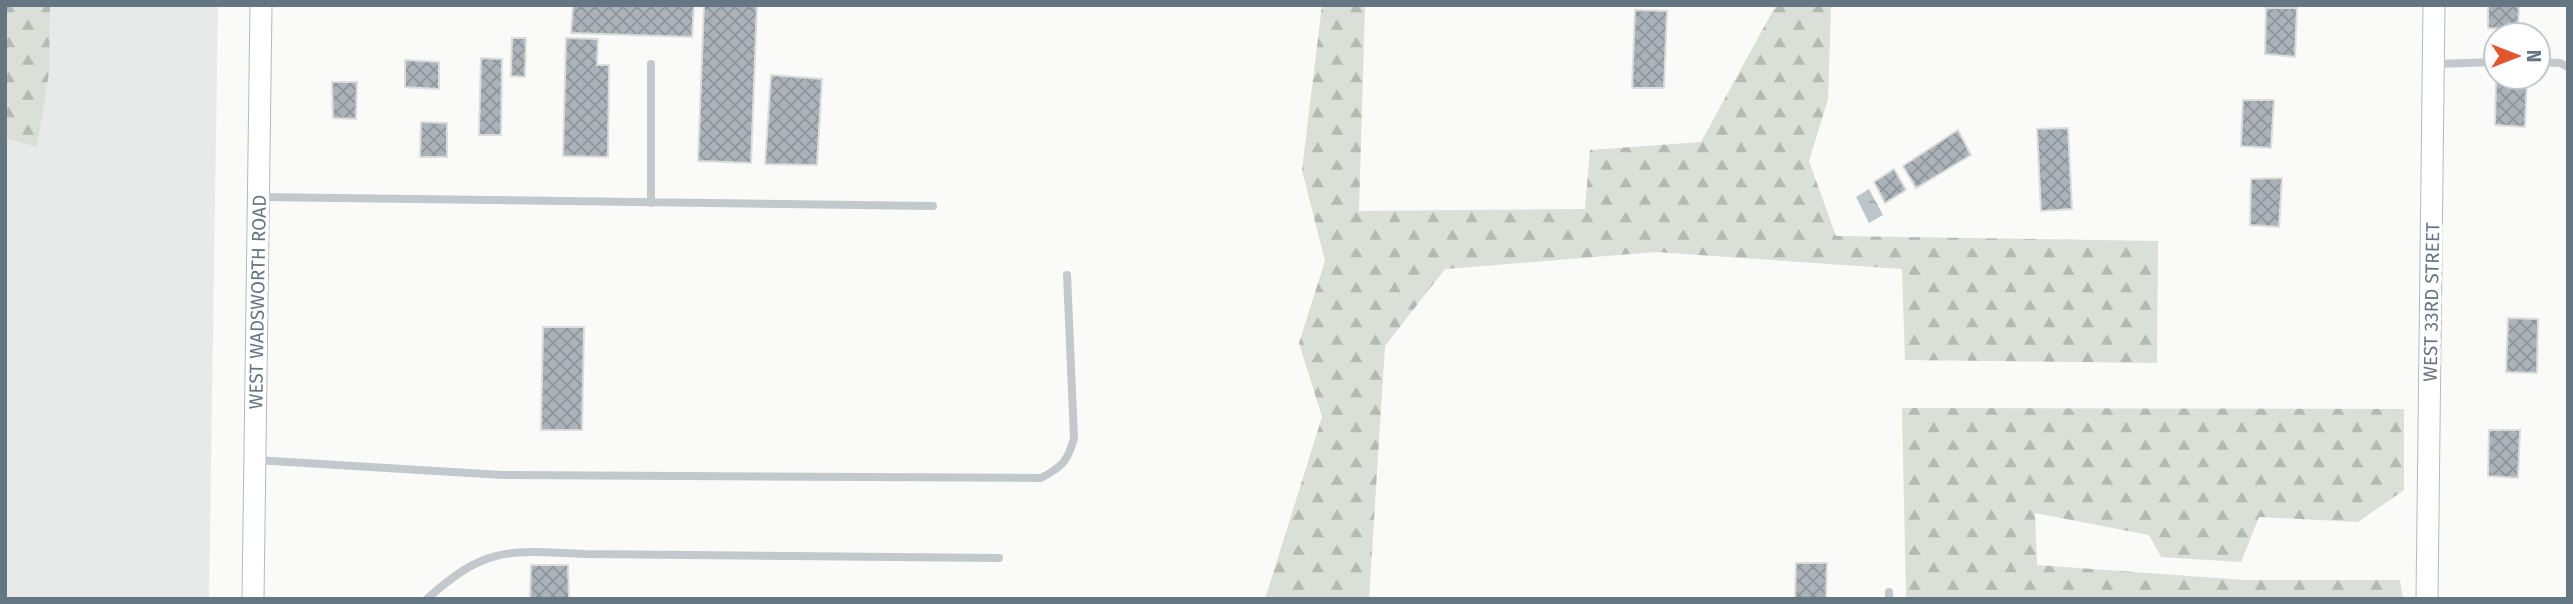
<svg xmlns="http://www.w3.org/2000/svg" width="2573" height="604" font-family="'Fira Sans',sans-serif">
<defs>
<pattern id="forest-firs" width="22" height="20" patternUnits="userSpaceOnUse" patternTransform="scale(1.75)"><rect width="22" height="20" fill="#dadfd7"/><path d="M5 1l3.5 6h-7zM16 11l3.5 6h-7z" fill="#b4b9b4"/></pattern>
<pattern id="water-ripples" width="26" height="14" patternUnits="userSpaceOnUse" patternTransform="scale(1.75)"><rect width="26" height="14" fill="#bbc7cb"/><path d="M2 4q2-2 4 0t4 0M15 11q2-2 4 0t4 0" fill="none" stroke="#9ca6aa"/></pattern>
<pattern id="building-cross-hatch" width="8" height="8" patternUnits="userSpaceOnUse" patternTransform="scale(1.75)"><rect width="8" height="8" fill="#aab3b9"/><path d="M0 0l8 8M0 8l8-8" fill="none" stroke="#8e969c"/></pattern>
</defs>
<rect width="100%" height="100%" fill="#fafaf8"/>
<path fill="#e8e9e9" d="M5,5H218L209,599H5Z"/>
<path fill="url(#forest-firs)" d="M5,5H50L49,73L37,147L5,138Z
M1322,5H1365L1359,211L1585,209L1590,150L1701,142L1776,5H1831L1828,99L1809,161L1836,236L2158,241L2157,363L1905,360L1902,269L1656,252L1445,269L1385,346L1369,599H1265L1322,417L1299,343L1325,261L1302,170Z
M1902,408L2404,409V490L2358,522L2259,517L2241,562L2161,557L2149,535L2035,513L2037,565L2245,580H2400L2403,599H1906Z"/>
<path fill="url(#water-ripples)" d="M1869,189L1883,215L1869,223L1856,197Z"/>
<path fill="url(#building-cross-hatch)" stroke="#dcdcda" stroke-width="2" d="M573,5H694L692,37L571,33Z
M704,5H757L751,163L698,161Z
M2488,5H2519L2518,30L2488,28Z
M2266,8H2297L2295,57L2265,54Z
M1635,10L1667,11L1664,88H1632Z
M512,38H526L525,77L511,76Z
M566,38L598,39L597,65H609L608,157L563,156Z
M481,58L502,59L501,135H479Z
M405,60L439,62V89L405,87Z
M771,75L822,79L817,165L765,164Z
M2527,78L2525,127L2495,125L2496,79Z
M332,82H357L356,119L333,118Z
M2243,100H2274L2271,148L2241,146Z
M421,122L447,123V157H420Z
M2068,128L2072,209L2041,211L2037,129Z
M1958,130L1971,155L1916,188L1903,166Z
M1894,169L1906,190L1885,203L1874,182Z
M2282,178L2279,227L2250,225L2251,179Z
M2508,318L2538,319L2537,373L2506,372Z
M543,327H584L582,430H541Z
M2489,430H2520L2518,478L2488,476Z
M1796,563H1827L1826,599H1795Z
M531,565H568L569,599H530Z"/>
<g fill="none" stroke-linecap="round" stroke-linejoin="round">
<defs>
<path id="secondary" d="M253,599L261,5
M2427,599L2434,5"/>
</defs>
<use href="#secondary" stroke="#b3babf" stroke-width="23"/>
<path stroke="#c3c8cc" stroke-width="8" d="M2538,62L2560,63L2568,67
M651,64V203
M2436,64L2496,62
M259,197L933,206
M255,460L502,475L1041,478C1062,467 1068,461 1074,438L1067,275
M1889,592V599
M427,599C485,546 510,550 584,554L999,558"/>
<use href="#secondary" stroke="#fff" stroke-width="21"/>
</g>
<g text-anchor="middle" stroke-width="7" stroke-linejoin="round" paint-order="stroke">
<g font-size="19" fill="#657683" stroke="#fff">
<text transform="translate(257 302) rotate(-89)" y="7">WEST WADSWORTH ROAD</text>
<text transform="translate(2431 302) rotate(-89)" y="7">WEST 33RD STREET</text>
</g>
</g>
<rect width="2573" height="604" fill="none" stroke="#657683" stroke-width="14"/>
<g transform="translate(2517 56) rotate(90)"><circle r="33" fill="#ffffff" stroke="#c1c8cd" stroke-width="2"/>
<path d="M0-5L12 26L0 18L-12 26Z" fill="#e4572e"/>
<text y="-10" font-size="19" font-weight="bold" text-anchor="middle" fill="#657683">N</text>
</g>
</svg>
